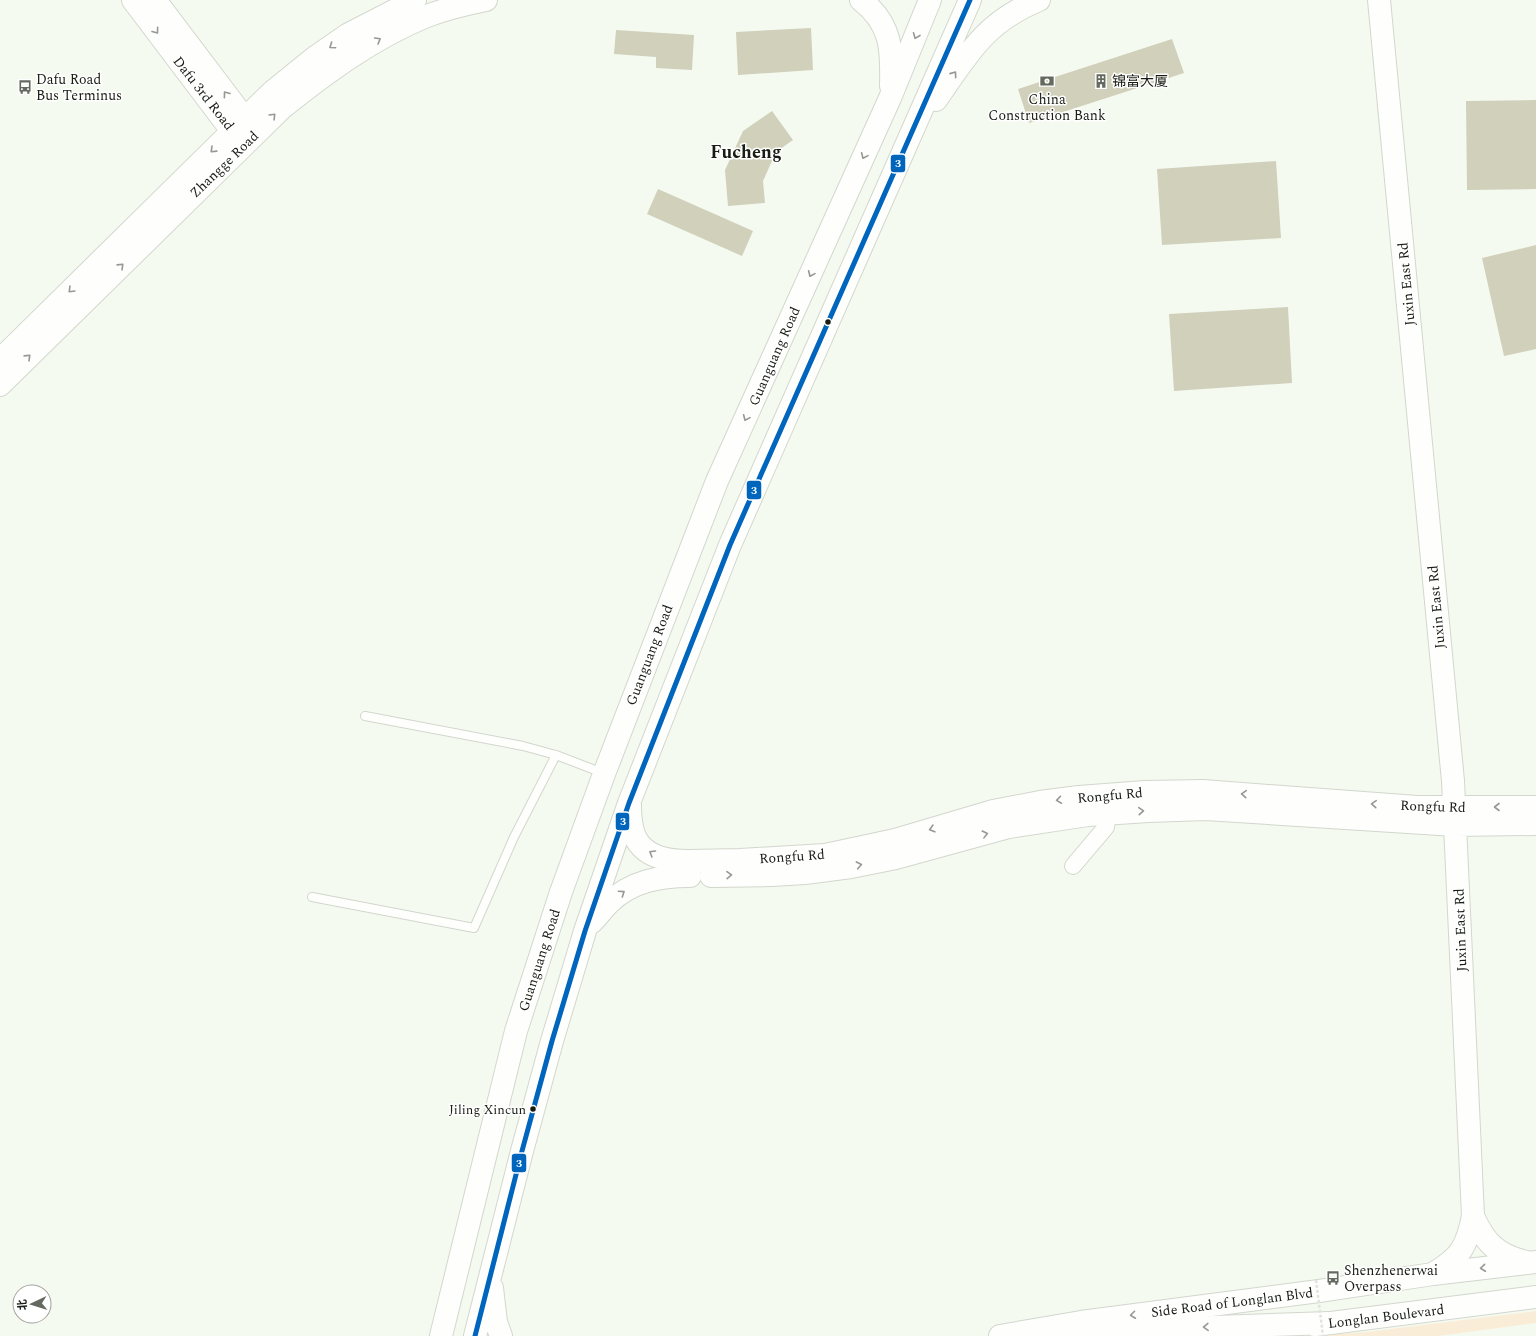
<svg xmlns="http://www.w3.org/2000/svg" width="1536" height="1336" font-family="Spectral,'Noto Sans SC',serif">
<rect width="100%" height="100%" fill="#f5faf0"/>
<path fill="#faedd7" d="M1536,1311V1323L1438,1336H1304L1367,1332Z"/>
<path fill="#d0d0bb" d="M811,28L813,70L738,75L736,32Z
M616,30L694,35L692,70L656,68V57L614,54Z
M1172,39L1184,73L1029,123L1018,89Z
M1536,100V189L1467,190L1466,101Z
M772,111L793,140L776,152L763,181L765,203L728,206L725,170L743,131Z
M1276,161L1281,238L1162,245L1157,169Z
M658,189L753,231L742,256L647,214Z
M1536,245V349L1504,356L1482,258Z
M1288,307L1292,383L1174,391L1169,314Z"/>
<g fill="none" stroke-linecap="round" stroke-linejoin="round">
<defs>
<path id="lane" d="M365,716L523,746L556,755L603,773
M312,897L474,928L514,837L556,755"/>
<path id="street" d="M1073,866L1106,827L1107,820L1106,804"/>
<path id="secondary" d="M133,0L232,131L245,138
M155,0L245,119L248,133
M1379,0L1453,781L1473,1216
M0,360L272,92L314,58L347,35L415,0
M0,385L282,108C327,72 373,38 427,16C445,9 466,4 486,0
M689,861L740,860L825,855L895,840L993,811L1040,802L1079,797L1145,792L1203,791L1417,807H1536
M711,876L772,875L805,873L851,867L896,858L1009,827L1088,815L1148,811L1206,809L1455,825L1536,824"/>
<path id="primary" d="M861,0C892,24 892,50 891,86
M936,100C968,54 985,22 1039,0
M630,806C630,816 631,827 635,837C645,858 669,861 689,861
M592,922C598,916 603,909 609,903C631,881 660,876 690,876
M1473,1216C1485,1243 1497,1255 1526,1262
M1434,1273C1461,1257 1467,1246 1473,1216
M492,1288L496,1322L501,1336
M441,1336L516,1031L561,892L604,774L717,481L890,98L930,0
M475,1336L522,1151L552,1041L585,931L629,803L730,545L970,0
M1000,1336L1081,1322L1319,1291L1433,1274L1536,1262"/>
<path id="highway" d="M1315,1325L1536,1297
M1015,1334L1329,1323"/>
</defs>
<use href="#lane" stroke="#d2d7cd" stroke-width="10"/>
<use href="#street" stroke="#d2d7cd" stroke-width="18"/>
<use href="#secondary" stroke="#d2d7cd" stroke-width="24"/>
<use href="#primary" stroke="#d2d7cd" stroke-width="24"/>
<use href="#highway" stroke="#d2d7cd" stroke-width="24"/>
<use href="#lane" stroke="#fefefd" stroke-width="8"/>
<use href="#street" stroke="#fefefd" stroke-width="16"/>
<use href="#secondary" stroke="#fefefd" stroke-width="22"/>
<use href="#primary" stroke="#fefefd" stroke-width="22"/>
<use href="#highway" stroke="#fefefd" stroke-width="22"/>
<path stroke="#e1e3e0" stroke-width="2.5" stroke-dasharray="3 2" stroke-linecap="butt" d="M1316,1280L1323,1336"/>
<defs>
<path id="bus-1" d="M475,1336L522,1151L552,1041L585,931L629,803L730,545L970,0"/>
</defs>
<use href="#bus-1" stroke="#fff" stroke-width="8"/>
<use href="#bus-1" stroke="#0065bd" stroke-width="5"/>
</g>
<defs><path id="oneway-chevron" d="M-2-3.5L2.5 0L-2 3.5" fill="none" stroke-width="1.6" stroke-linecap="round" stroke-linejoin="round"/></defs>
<g stroke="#969894">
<use href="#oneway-chevron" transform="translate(156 31) rotate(53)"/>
<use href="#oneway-chevron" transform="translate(916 36) rotate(112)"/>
<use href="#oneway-chevron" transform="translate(378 40) rotate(-30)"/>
<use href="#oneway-chevron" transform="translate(332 46) rotate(145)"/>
<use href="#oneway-chevron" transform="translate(954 74) rotate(-55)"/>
<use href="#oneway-chevron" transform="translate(226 94) rotate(-127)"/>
<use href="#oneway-chevron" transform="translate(273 116) rotate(-45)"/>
<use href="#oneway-chevron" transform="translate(213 150) rotate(136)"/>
<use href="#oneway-chevron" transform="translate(864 156) rotate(114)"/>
<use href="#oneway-chevron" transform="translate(121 266) rotate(-44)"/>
<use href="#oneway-chevron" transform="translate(811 274) rotate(114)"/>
<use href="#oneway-chevron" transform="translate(71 290) rotate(135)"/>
<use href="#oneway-chevron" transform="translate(28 357) rotate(-44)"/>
<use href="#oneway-chevron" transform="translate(746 418) rotate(114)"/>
<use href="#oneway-chevron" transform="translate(1244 794) rotate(-176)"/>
<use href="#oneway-chevron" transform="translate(1059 800) rotate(172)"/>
<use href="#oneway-chevron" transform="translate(1374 804) rotate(-176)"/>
<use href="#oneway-chevron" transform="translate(1497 807) rotate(180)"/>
<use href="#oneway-chevron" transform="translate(1141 811) rotate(-4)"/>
<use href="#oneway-chevron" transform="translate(932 829) rotate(164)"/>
<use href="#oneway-chevron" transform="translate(985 834) rotate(-14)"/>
<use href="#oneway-chevron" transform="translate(652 853) rotate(-149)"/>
<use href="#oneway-chevron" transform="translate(859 865) rotate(-11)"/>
<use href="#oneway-chevron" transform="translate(729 875) rotate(-1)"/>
<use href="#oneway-chevron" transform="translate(622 893) rotate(-34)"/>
<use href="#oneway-chevron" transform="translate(1483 1268) rotate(174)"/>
<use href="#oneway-chevron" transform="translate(1133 1315) rotate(173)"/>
<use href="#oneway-chevron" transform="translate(1206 1327) rotate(178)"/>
</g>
<defs>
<symbol id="bank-bare" viewBox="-9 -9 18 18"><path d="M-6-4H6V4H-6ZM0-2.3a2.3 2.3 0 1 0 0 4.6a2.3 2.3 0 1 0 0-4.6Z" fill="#656a60" stroke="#fff" stroke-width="2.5" paint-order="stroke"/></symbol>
<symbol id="building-bare" viewBox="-9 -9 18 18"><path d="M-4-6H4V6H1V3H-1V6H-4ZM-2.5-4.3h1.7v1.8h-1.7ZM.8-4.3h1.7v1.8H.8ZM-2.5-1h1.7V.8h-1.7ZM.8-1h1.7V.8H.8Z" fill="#656a60" stroke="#fff" stroke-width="2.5" paint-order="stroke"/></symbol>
<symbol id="bus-bare" viewBox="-9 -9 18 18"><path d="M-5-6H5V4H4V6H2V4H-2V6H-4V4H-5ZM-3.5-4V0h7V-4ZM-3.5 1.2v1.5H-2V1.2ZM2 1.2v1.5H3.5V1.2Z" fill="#656a60" stroke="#fff" stroke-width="2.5" paint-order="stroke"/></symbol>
</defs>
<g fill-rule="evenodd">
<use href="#bank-bare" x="1037" y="71" width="20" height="20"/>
<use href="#building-bare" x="1091" y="71" width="20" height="20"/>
<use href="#bus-bare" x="15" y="77" width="20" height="20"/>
<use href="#bus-bare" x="1323" y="1268" width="20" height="20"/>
</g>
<g fill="#181c13" stroke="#fff" stroke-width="1.5">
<circle cx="828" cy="322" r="3.5"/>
<circle cx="533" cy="1109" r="3.5"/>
</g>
<g text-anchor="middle" stroke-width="3" stroke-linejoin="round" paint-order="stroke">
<g font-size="13" fill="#181c13" stroke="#fff" text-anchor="end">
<text x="526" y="1114">Jiling Xincun</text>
</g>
<g font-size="14" fill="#181c13" stroke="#fff" text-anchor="start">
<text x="36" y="84">Dafu Road<tspan x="36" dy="16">Bus Terminus</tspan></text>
<text x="1112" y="86">锦富大厦</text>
<text x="1047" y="104" text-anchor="middle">China<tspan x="1047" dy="16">Construction Bank</tspan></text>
<text x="1344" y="1275">Shenzhenerwai<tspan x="1344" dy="16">Overpass</tspan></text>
</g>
<g font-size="14" fill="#181c13" stroke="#fff">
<text transform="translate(204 93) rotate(52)" y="5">Dafu 3rd Road</text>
<text transform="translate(224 164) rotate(-44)" y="5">Zhangge Road</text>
<text transform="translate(1406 284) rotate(-95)" y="5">Juxin East Rd</text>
<text transform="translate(774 356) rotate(-66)" y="5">Guanguang Road</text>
<text transform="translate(1436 607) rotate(-95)" y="5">Juxin East Rd</text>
<text transform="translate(649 655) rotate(-69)" y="5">Guanguang Road</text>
<text transform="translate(1110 795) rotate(-5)" y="5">Rongfu Rd</text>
<text transform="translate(1433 806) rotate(2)" y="5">Rongfu Rd</text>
<text transform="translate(792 856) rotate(-4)" y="5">Rongfu Rd</text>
<text transform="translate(1460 930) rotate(-92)" y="5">Juxin East Rd</text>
<text transform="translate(539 960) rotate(-72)" y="5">Guanguang Road</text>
<text transform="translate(1232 1302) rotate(-7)" y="5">Side Road of Longlan Blvd</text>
<text transform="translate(1386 1316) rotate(-7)" y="5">Longlan Boulevard</text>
</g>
<g font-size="18" font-weight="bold" fill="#181c13" stroke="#fff">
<text x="746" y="158">Fucheng</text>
</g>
</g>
<g stroke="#fff" stroke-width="1.5">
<rect x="890" y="154" width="16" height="19" rx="4" fill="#0065bd"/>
<rect x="746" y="480" width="16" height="20" rx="4" fill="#0065bd"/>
<rect x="615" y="812" width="15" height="19" rx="4" fill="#0065bd"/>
<rect x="511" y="1153" width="16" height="20" rx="4" fill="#0065bd"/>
</g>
<g font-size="11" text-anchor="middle" font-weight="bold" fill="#fff">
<text x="898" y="167">3</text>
<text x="754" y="494">3</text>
<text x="623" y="825">3</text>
<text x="519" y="1167">3</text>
</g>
<g transform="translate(32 1304) rotate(266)"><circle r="19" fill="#ffffff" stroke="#a3a4a1"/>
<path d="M0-3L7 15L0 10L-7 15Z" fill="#656a60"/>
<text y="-6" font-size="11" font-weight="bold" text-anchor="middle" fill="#181c13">北</text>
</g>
</svg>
